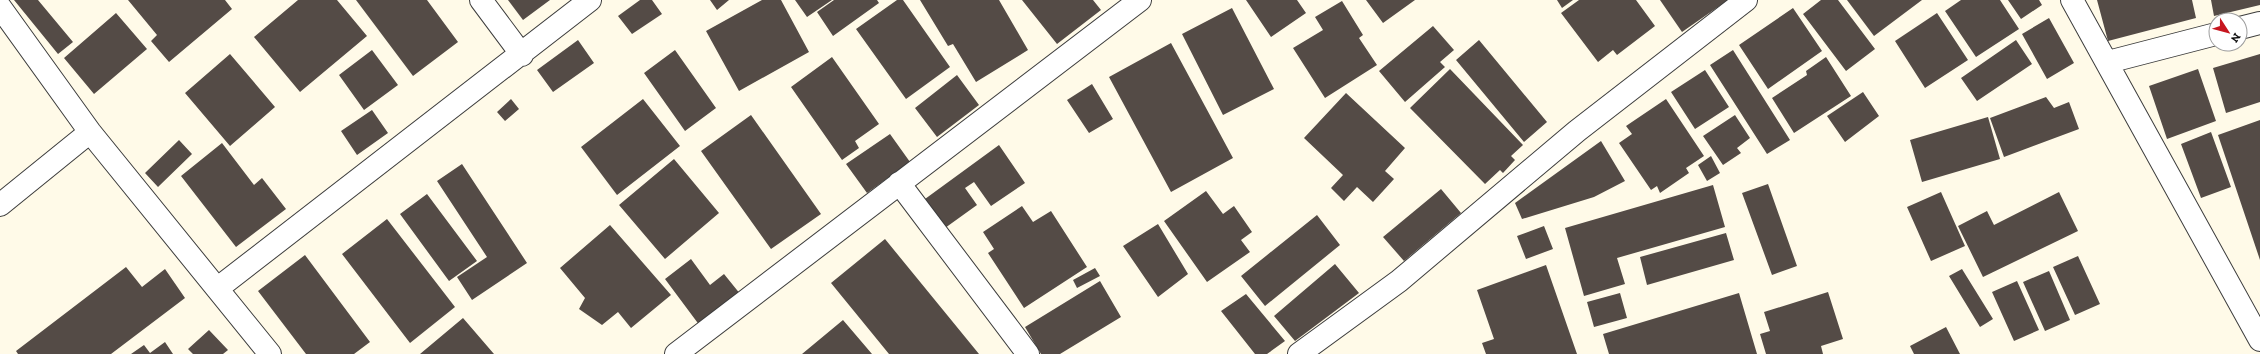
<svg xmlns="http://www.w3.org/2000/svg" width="2260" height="354" font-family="'Zilla Slab',serif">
<rect width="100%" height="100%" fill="#fffae8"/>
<path fill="#544b46" d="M14,0H38L73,42L58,54Z
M128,0H225L232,9L169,62L151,41L157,35Z
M298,0H337L367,36L300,92L254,37Z
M356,0H427L458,42L413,76Z
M508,0H550L523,20Z
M640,0H652L662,14L632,34L618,16Z
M710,0H729L717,10Z
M762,0H781L809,52L739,91L706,31Z
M795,0H832L807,17Z
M834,0H877L879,3L833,36L817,12Z
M897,0H903L950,67L906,99L856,29Z
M920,0H999L1028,50L976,82L953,44L948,46Z
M1022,0H1093L1101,10L1057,44Z
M1246,0H1297L1306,13L1271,37Z
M1366,0H1415L1383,23Z
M1557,0H1573L1562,8Z
M1579,0H1636L1655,26L1617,55L1613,50L1598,62L1561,13Z
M1660,0H1728L1682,32Z
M1821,0H1838L1875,49L1846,71L1803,14Z
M1847,0H1922L1874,36Z
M1961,0H2000L2019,29L1976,57L1945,11Z
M2008,0H2039L2042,5L2021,19Z
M2097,0H2192L2196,18L2108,41Z
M2211,0H2260V5L2214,16Z
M1342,1L1363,35L1359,38L1377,65L1325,98L1293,48L1323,30L1315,17Z
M1232,8L1274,89L1223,115L1182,34Z
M1793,8L1822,51L1768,89L1739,45Z
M116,13L147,49L94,94L64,58Z
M1937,13L1968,60L1925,88L1895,41Z
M2049,18L2074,63L2047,79L2022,34Z
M1433,26L1454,50L1440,62L1445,67L1405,102L1379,71Z
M578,40L594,63L553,92L537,70Z
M1479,40L1547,122L1524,142L1456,60Z
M2016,40L2032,64L1977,101L1961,78Z
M1171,43L1233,158L1171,192L1109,77Z
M372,50L398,85L364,110L339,75Z
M675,50L716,108L685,131L644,73Z
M1733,50L1790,140L1767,154L1710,65Z
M230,54L275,107L230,146L185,93Z
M2260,54V102L2226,113L2213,68Z
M832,57L879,124L855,141L859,148L842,160L791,87Z
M1826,57L1851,96L1794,133L1772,98L1807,75L1806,71Z
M1450,69L1523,145L1511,156L1515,160L1503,173L1500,170L1485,184L1410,108Z
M2198,69L2216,121L2167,139L2149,86Z
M1705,70L1729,107L1695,129L1671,92Z
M957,75L979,105L937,137L915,108Z
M1092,84L1113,119L1089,133L1067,100Z
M1863,92L1879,116L1845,142L1827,116Z
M1346,93L1405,148L1385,171L1394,179L1373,202L1357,187L1344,201L1331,188L1343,175L1304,138Z
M2046,97L2054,108L2069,102L2079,129L2004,157L1990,118Z
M511,99L519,109L505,121L497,112Z
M643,99L680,146L617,195L581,147Z
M1666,99L1704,156L1686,168L1689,173L1660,193L1657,186L1651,190L1619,143L1632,134L1626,126Z
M372,110L388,133L357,155L341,131Z
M751,115L821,214L771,249L701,151Z
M1735,115L1750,138L1737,148L1741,153L1723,165L1703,136Z
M1988,117L2000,159L1922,182L1910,140Z
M2260,120V260L2218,135Z
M2211,132L2231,187L2201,198L2181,144Z
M890,134L910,162L867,193L846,164Z
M179,140L192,154L158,187L145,173Z
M1601,141L1625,181L1594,197L1522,219L1515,203Z
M222,143L254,185L262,178L286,209L236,247L181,176Z
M999,145L1025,183L991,206L974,182L965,188L977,205L945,228L925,199Z
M1711,156L1720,173L1707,181L1698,165Z
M674,159L719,213L665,259L619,205Z
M462,164L527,263L472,300L457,277L487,257L437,181Z
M1768,184L1797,266L1772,275L1742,193Z
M1713,185L1725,227L1617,258L1625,284L1584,296L1565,228Z
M1441,189L1461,213L1404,261L1383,237Z
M1206,191L1223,214L1234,206L1252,232L1241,240L1250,252L1207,282L1164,221Z
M1941,192L1965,246L1931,261L1907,207Z
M2059,192L2078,231L1983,277L1958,226L1987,211L1994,225Z
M427,194L477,261L449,281L400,214Z
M1022,206L1033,222L1051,211L1087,267L1024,308L988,253L994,249L983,232Z
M1317,215L1340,245L1265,306L1241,276Z
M387,219L455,307L410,343L342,254Z
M1158,224L1188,274L1158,297L1123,246Z
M610,225L671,295L631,328L618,312L602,325L579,309L585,298L560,268Z
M1544,226L1553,249L1526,259L1517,236Z
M1726,233L1734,260L1647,285L1640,257Z
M885,239L979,354H889L831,283Z
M305,255L370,342L354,354H306L258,291Z
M2078,256L2100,304L2075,315L2053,267Z
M691,259L710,285L724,274L741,295L700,326L665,279Z
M1335,264L1359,293L1295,341L1274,316Z
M1546,265L1577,354H1486L1482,343L1494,339L1477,290Z
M126,267L142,287L165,269L185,298L111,354H18L16,351Z
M1095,268L1100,276L1077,288L1073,280Z
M1962,269L1993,319L1980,327L1949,276Z
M2049,271L2070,320L2045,331L2023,282Z
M1100,281L1121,317L1060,354H1041L1025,327Z
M2017,281L2039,330L2014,341L1992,292Z
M1828,292L1843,339L1821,346L1823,354H1766L1760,334L1770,331L1764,312Z
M1620,293L1627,318L1594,327L1587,302Z
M1739,293L1757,354H1609L1603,334Z
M1246,294L1285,341L1267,354H1255L1221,311Z
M463,318L494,354H420Z
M843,320L872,354H802Z
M1946,327L1960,354H1914L1910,346Z
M209,330L228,350L223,354H193L188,349Z
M165,342L173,354H131L144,345L150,353Z"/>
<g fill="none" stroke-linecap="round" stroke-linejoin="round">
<defs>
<path id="minor" d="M481,0L522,55
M2072,0L2260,340
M0,7L90,132L270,354
M2240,28L2260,23
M2108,62L2216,34
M899,183L1028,354
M0,205L90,132
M218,288L590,0
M676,354L1140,0
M1299,354L1399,281L1577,131L1746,0"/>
</defs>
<use href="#minor" stroke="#3d3d3d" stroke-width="24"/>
<use href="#minor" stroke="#fff" stroke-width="22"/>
</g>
<g transform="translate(2228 32) rotate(126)"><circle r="19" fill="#ffffff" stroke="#9d9d9d"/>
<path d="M0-3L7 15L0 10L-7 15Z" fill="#c7161f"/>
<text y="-6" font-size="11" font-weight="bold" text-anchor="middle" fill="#0a0a0a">N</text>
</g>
</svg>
